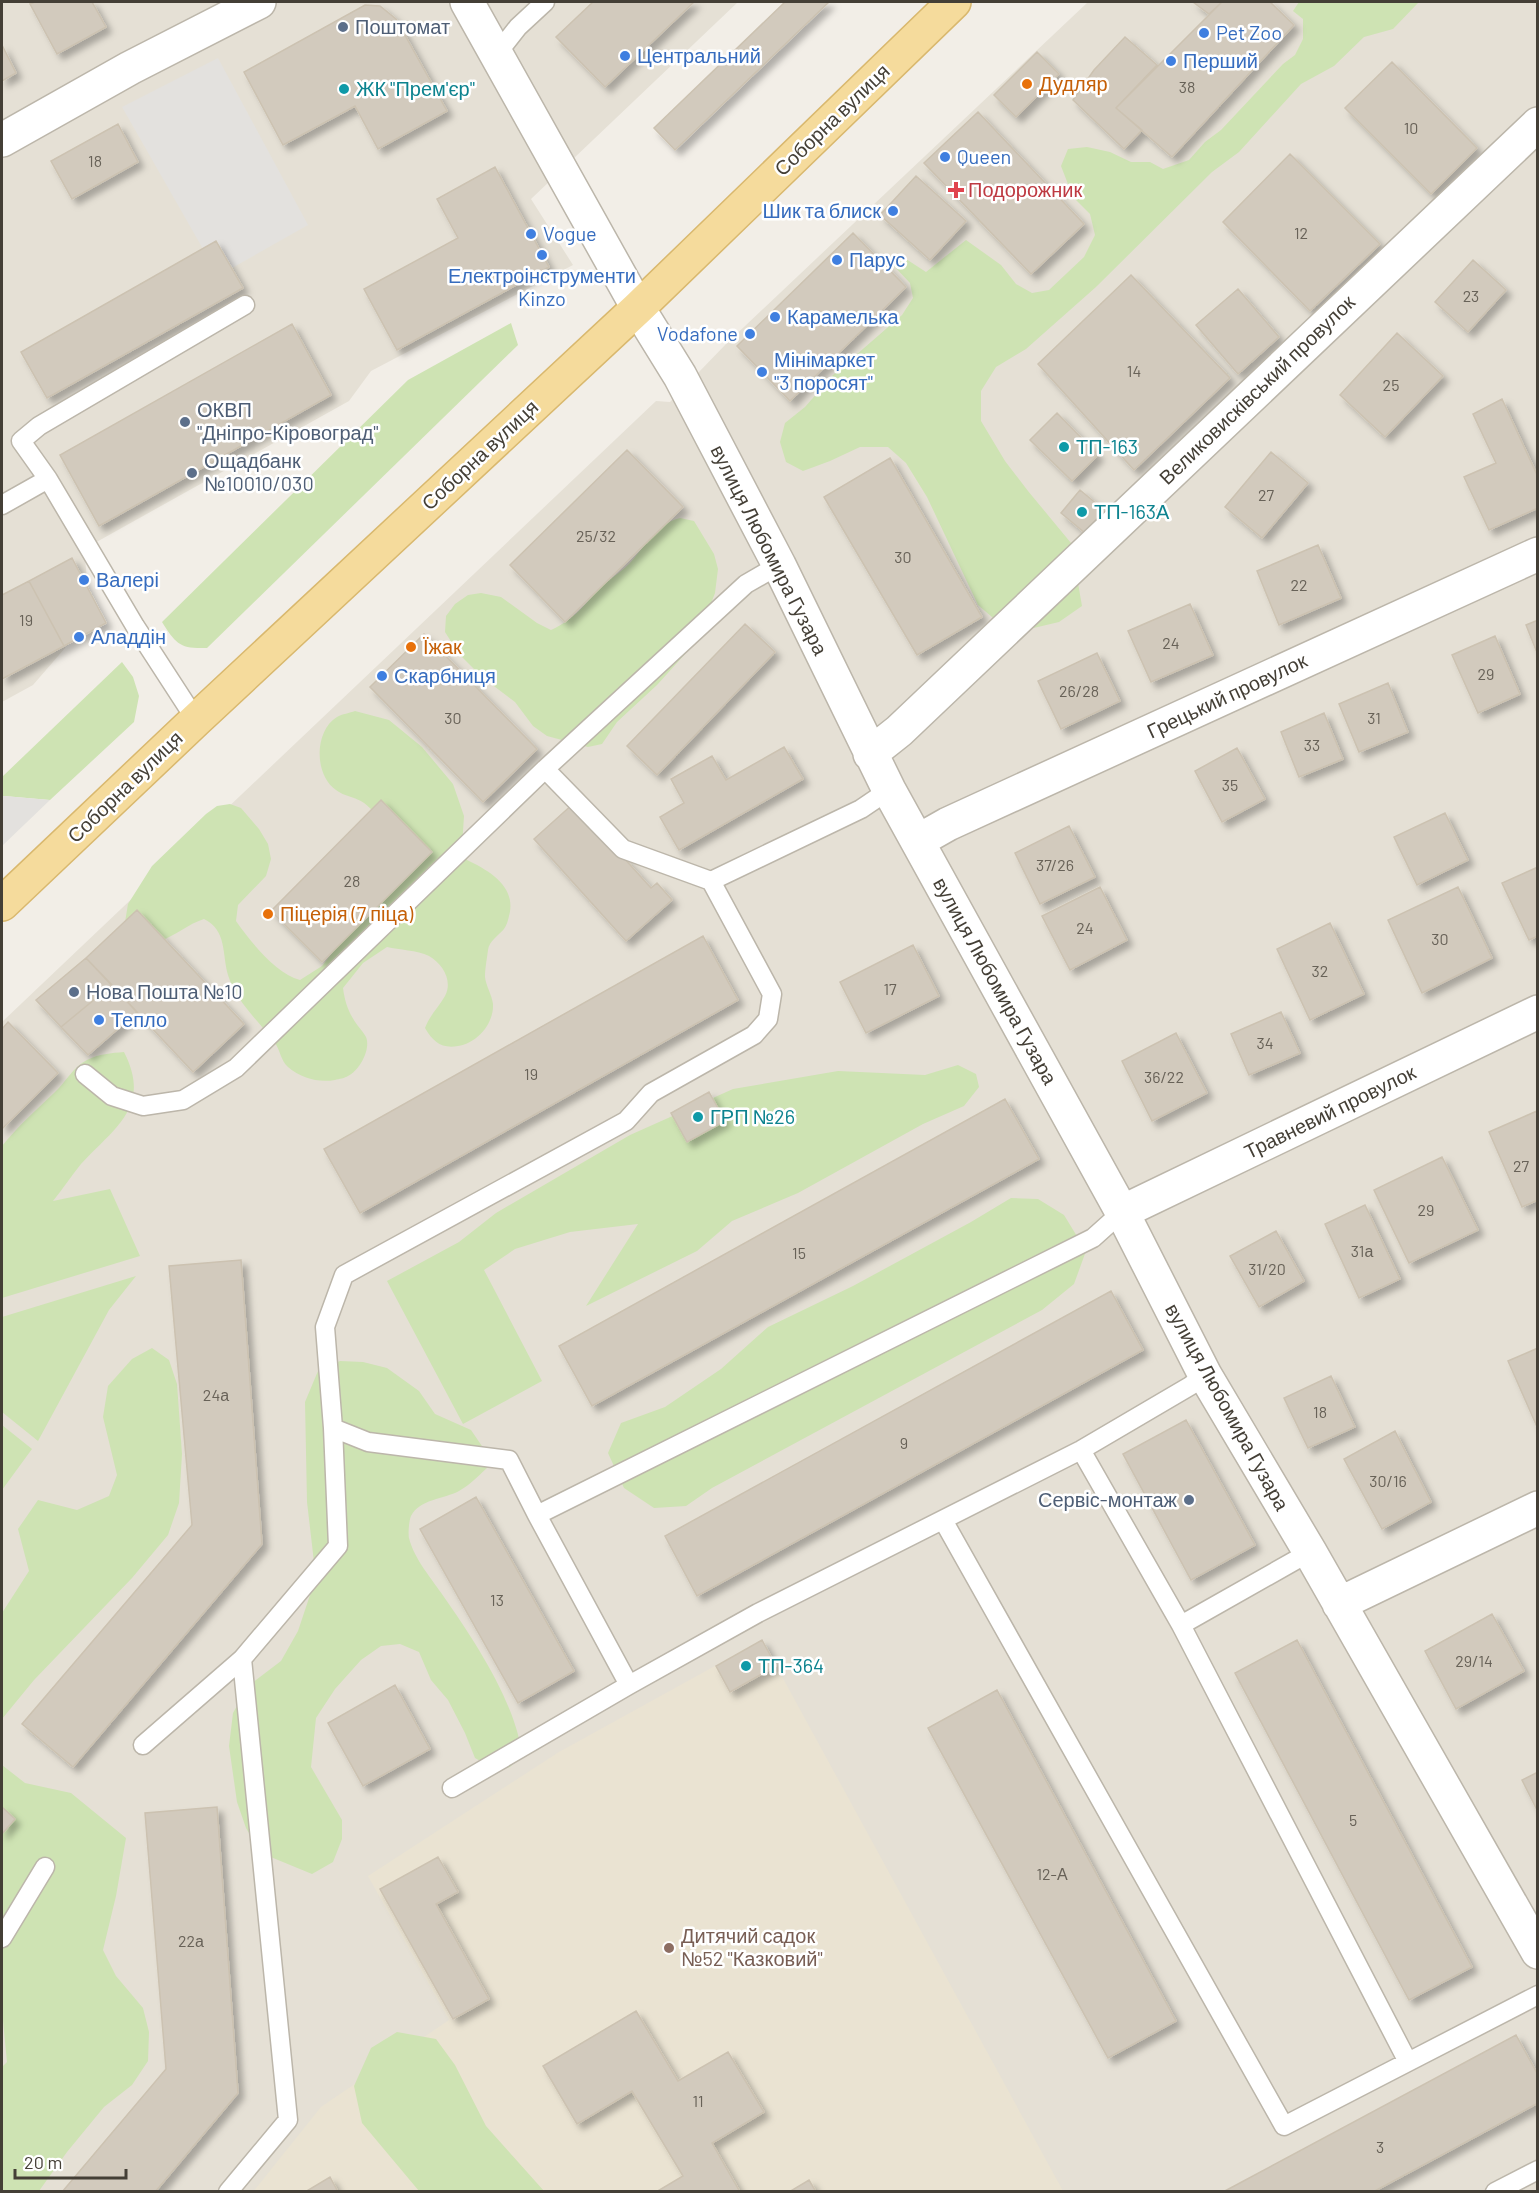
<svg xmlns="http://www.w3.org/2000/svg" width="1539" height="2193" font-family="Barlow,sans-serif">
<defs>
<filter id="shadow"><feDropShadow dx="5.5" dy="5.5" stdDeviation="3" flood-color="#0004"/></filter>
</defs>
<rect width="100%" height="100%" fill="#f2eee7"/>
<path fill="#e5e0d5" d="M2,2H738L531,199L573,265L371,371L349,401L84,549L91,618L33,685L2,702Z
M1088,2H1537V2191L2,2192V1022L656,401L670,402L726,344Z"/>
<path fill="#eae3d2" d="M762,1640L1063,2191L253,2192L321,2107L449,2020L368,1876L559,1752Z"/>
<path fill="#cee3b3" d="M1299,2H1423L1418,3L1393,29L1364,37L1334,66L1301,84L1239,152L1212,172L1096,287L1026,349L996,367L981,391V421L1005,461L1028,491L1071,543L1082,606L1059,622L1021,631L999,623L978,605L927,497L906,463L888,447H860L830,461L803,471L786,462L780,442L785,423L805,407L833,375L902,315L913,298L910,283L892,264L906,259L926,272L966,240L1001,265L1016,284L1032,293L1049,290L1084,257L1095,235L1090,214L1073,197L1061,166L1068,149L1087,147L1110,152L1131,162H1150L1163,169L1189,160L1205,142L1221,130L1283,64L1295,55L1303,39V19L1293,11Z
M511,323L518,345L207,648C180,649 176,644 162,622L408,380Z
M680,518L694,521L714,554L718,569L715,593L699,635L686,653L657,685L617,722L602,744L588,747L547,736L533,726L515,702L482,677L459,654L445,632L446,616L455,604L468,595L481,593L501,597L537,623L551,630C575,619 583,606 600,588C609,579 620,573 629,564C644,548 657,523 680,518Z
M122,662L133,677L139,696L134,722L50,800L4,796L2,797V777Z
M355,711L389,720L422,747L453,784L464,816L462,847L467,860C490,871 517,887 509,916C508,920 507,925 504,929C499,935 489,941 488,950C487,958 485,969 485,977C486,986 492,995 493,1004C494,1024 477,1043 458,1046C442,1049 433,1042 425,1028C430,1015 438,1008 445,996C453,981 443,964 429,956C417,950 399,950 387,947L363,963L343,988C345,1003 349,1014 358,1026C361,1030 364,1033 366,1037C371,1049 360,1070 348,1076C345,1078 339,1079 335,1080C318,1083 301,1078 288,1067C281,1061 280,1050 275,1043C259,1021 236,1002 228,975C222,954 227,930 204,919C188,924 175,936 158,942L125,922L128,904L152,866L206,814L217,806L230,804L241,808L259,829L268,844L271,859L266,876L238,905L236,921C250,941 276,974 300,980L322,966L339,944L382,903L411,868C399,850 387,825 372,810C358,795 348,799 336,790C314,775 314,731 337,717C342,714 350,713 355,711Z
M124,1052C152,1107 115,1127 81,1164C71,1176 63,1189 53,1201L110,1189L140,1256L2,1298V1146C19,1125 35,1111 54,1093C66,1082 73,1067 87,1060C99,1054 111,1053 124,1052Z
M958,1065L976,1074L979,1087L964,1106L923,1124L798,1193L732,1221L697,1251L586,1306L638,1224L570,1232L515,1249L484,1270L542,1381L463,1424L387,1281L459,1242L496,1213L630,1135L733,1089L838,1071L925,1075Z
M1011,1198L1038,1199L1064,1215L1086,1251L1074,1284L1042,1310L712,1488L686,1506L654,1508L624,1488L608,1453L621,1423L665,1407L721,1369L768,1327L853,1286L971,1222Z
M136,1276L109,1310L38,1441L2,1412V1317Z
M152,1348L169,1360L177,1384L182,1454L179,1503L168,1535L132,1578L34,1680L2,1719V1613L29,1571L18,1529L38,1500L77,1510L109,1496L117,1475L103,1417L108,1386L132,1359Z
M340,1361L363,1362L387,1368L419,1391L435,1414L471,1430L486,1452L487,1468C478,1476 470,1485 459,1491C444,1499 420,1499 411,1516C409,1520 408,1534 409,1538C414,1559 432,1579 444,1597C474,1640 516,1703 522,1755L510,1767L496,1770L475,1758L465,1733L448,1700L431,1680L419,1652L400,1644L381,1646L361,1660L335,1689L316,1718L311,1767L342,1820V1839L333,1862L312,1874L261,1853L246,1828L237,1802L229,1746L233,1713L248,1686L281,1661L298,1631L311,1592L314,1562L307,1502L305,1402L318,1371Z
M2,1425L32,1449L2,1490Z
M2,1765L25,1783L71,1793L126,1838L116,1896L103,1950L116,1976L143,2008L149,2032L148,2061L132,2085L104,2107L67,2152L39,2191H2V2067L7,2062L2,2010Z
M397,2032L436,2039L455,2065L486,2126L544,2191H419L362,2123L354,2086L371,2048Z"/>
<path fill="#e3e1de" d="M218,58L308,225L232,268L217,241L203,249L122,107Z
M4,796L50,800L2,846V797Z"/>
<path fill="#d2cabd" stroke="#ccc2b1" stroke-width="1.5" filter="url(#shadow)" d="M35,2H92L106,27L57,54L30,4Z
M593,2H694L605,87L556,37Z
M785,2H829L675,150L654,128Z
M1193,2H1222L1209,14Z
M1222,2H1270L1294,25L1172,157L1116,108Z
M365,5L380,6L396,19L447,111L378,149L355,106L283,145L244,72Z
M1125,37L1157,65L1116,108L1142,130L1124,149L1073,100L1094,70Z
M2,45L16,73L2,81Z
M1037,52L1059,74L1016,117L994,95Z
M1392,62L1477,148L1431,194L1345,108Z
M978,112L1084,224L1031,274L924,163Z
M118,124L138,162L72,199L51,161Z
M1290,154L1380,244L1310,311L1223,222Z
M495,167L549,267L397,350L364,289L458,238L437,199Z
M916,176L966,221L930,260L880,215Z
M853,233L906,287L790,401L737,346Z
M216,241L243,288L47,398L21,352Z
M1473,260L1506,290L1468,332L1435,302Z
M1131,275L1230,378L1134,470L1038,364Z
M1238,289L1279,337L1238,374L1196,325Z
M292,324L331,395L99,526L60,455Z
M1397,333L1443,376L1385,437L1340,395Z
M1502,399L1538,477V508L1489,530L1464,477L1496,463L1473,414Z
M1057,413L1098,455L1072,481L1030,440Z
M627,450L683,507L565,622L510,565Z
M1271,452L1308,483L1262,538L1225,507Z
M890,458L982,617L917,655L824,497Z
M1080,490L1104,510L1085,533L1061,513Z
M1318,545L1341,598L1279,625L1257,571Z
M72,558L106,623L64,646L29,581Z
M29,581L64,646L2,679V595Z
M1190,604L1213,655L1151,682L1128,631Z
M1538,620V655L1526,625Z
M745,624L775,652L657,775L627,746Z
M424,634L537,749L483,802L370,687Z
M1495,636L1520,694L1478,713L1452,655Z
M1097,653L1120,701L1061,729L1038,681Z
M1388,683L1408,732L1359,752L1339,704Z
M1324,713L1343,759L1299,777L1281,732Z
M784,747L803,779L679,850L660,817L684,803L671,779L712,756L726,780Z
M1237,748L1265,799L1222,822L1195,771Z
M381,800L432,852L322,962L271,911Z
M574,803L651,888L657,883L672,900L626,941L534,839Z
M1445,813L1468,860L1417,885L1394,837Z
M1069,826L1095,877L1040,904L1015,853Z
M1538,867V936L1529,940L1502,883Z
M1100,887L1127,940L1070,970L1042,916Z
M1458,887L1492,958L1422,993L1388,920Z
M137,910L244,1024L193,1072L86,958Z
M1330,923L1364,994L1310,1020L1277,949Z
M703,936L738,1000L360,1213L324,1149Z
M913,945L939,996L866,1033L840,982Z
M86,958L112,985L61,1027L36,1000Z
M112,985L137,1012L88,1055L61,1027Z
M1281,1012L1300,1053L1249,1075L1231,1034Z
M8,1022L58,1073L2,1129V1029Z
M1176,1033L1207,1093L1152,1121L1122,1061Z
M709,1092L725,1121L687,1142L671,1113Z
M1005,1099L1039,1159L592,1406L559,1346Z
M1537,1111L1538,1200L1522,1207L1489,1132Z
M1442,1157L1478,1230L1409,1263L1374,1190Z
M1365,1205L1400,1279L1359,1298L1325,1224Z
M1276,1231L1304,1281L1259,1307L1230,1256Z
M241,1260L262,1544L73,1767L22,1724L192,1525L169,1266Z
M1111,1291L1143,1350L697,1596L665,1536Z
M1538,1348V1429L1508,1361Z
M1331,1376L1355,1427L1308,1448L1284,1398Z
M1186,1420L1255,1545L1191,1580L1123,1454Z
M1395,1431L1431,1502L1382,1529L1344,1459Z
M476,1497L574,1671L518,1703L420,1529Z
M1492,1614L1524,1671L1456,1709L1425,1651Z
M762,1640L776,1666L730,1692L716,1666Z
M1297,1640L1472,1967L1409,2000L1235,1673Z
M395,1685L430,1749L363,1786L328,1723Z
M997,1690L1176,2021L1108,2058L928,1728Z
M1538,1772V1812L1522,1780Z
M2,1807L15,1819L2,1834Z
M217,1807L238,2093L155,2192H62L166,2069L145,1813Z
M438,1857L458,1892L436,1904L489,1999L453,2019L380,1889Z
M636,2011L678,2081L728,2052L764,2112L712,2143L740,2192H656L683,2176L632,2091L577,2124L543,2066Z
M1516,2035L1538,2075V2103L1373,2192H1223Z
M330,2177L338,2192H305Z
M809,2180L816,2192H789Z"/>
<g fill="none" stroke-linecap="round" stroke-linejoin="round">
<defs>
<path id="service" d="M496,55L518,27L545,2
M48,479L21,441L39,426L245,305
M2,505L48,479L135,626L196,720
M545,769L623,849L711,881
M85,1074L112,1096L143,1106L183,1100L236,1068L545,769L746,584L779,565
M333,1428L368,1442L509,1460L537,1515L1093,1238L1122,1212
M1081,1450L1181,1625L1408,2062L1538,1995
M537,1515L629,1685
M943,1520L1284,2126L1408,2062
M1181,1625L1310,1552
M143,1745L242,1659
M452,1788L629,1685L758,1613L1081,1450L1190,1386L1205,1375
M2,1938L45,1867
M228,2192L288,2120L242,1659L338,1546L333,1428L325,1327L344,1275L626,1121L651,1093L754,1035L768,1019L772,994L711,881L861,809L889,790
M1495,2192L1538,2170"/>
<path id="minor" d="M2,140L130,68L259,2
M638,308L680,376L779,565L889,790L1122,1212L1205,1375L1310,1552L1538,1952
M870,754L899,731L1538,124
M918,841L948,824L1538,554
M1122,1212L1538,1012
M1339,1604L1538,1508"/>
<path id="tertiary" d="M467,2L638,308"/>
<path id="primary" d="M2,904L196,720L638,308L954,2"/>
</defs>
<use href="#service" stroke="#bcb6aa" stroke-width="21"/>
<use href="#minor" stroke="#bcb6aa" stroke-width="36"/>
<use href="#tertiary" stroke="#bcb6aa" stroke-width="36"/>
<use href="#primary" stroke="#d9b86e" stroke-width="36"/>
<use href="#service" stroke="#fff" stroke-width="18"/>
<use href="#minor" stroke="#fff" stroke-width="33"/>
<use href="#tertiary" stroke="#fff" stroke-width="33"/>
<use href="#primary" stroke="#f5db9c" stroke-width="33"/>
</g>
<g fill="#5c6f8a" stroke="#fff" stroke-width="2">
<circle cx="343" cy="27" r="6"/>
<circle cx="185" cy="422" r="6"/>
<circle cx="192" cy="473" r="6"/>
<circle cx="74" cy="992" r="6"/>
<circle cx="1189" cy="1500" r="6"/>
</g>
<g fill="#3f7fe0" stroke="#fff" stroke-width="2">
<circle cx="1204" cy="33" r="6"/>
<circle cx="625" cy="56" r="6"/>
<circle cx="1171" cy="61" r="6"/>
<circle cx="945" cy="157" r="6"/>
<circle cx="893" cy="211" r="6"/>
<circle cx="531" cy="234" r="6"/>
<circle cx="542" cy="255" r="6"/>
<circle cx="837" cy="260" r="6"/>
<circle cx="775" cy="317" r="6"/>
<circle cx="750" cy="334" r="6"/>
<circle cx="762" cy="372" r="6"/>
<circle cx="84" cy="580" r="6"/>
<circle cx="79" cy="637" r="6"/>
<circle cx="382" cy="676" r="6"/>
<circle cx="99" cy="1020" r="6"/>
</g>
<g fill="#e8710a" stroke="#fff" stroke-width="2">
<circle cx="1027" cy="84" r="6"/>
<circle cx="411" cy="647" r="6"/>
<circle cx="268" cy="914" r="6"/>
</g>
<g fill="#0f9aa8" stroke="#fff" stroke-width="2">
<circle cx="344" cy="89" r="6"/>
<circle cx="1064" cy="447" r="6"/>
<circle cx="1082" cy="512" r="6"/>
<circle cx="698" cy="1117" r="6"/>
<circle cx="746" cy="1666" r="6"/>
</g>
<path fill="#e0444e" stroke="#fff" stroke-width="2" d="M953 181h6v6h6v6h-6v6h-6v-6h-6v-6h6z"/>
<circle fill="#8d6e63" stroke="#fff" stroke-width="2" cx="669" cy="1948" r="6"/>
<g text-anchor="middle" stroke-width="5" stroke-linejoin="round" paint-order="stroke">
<g font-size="16" fill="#686258">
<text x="1187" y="93">38</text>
<text x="1411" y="134">10</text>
<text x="95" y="167">18</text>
<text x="1301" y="239">12</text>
<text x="1471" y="302">23</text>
<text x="1134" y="377">14</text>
<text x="1391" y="391">25</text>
<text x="1266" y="501">27</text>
<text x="596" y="542">25/32</text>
<text x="903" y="563">30</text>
<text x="1299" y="591">22</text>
<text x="26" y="626">19</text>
<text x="1171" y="649">24</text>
<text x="1486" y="680">29</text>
<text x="1079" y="697">26/28</text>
<text x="453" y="724">30</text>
<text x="1374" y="724">31</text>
<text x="1312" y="751">33</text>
<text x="1230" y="791">35</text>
<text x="1055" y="871">37/26</text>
<text x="352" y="887">28</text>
<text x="1085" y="934">24</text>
<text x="1440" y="945">30</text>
<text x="1320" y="977">32</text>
<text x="890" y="995">17</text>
<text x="1265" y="1049">34</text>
<text x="531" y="1080">19</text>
<text x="1164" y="1083">36/22</text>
<text x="1521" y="1172">27</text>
<text x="1426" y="1216">29</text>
<text x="1362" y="1257">31а</text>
<text x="799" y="1259">15</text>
<text x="1267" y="1275">31/20</text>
<text x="216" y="1401">24а</text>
<text x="1320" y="1418">18</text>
<text x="904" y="1449">9</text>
<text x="1388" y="1487">30/16</text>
<text x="497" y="1606">13</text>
<text x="1474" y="1667">29/14</text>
<text x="1353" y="1826">5</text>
<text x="1052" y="1880">12-А</text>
<text x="191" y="1947">22а</text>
<text x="698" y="2107">11</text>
<text x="1380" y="2153">3</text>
</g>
<g font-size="20" fill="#4e5e75" stroke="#fff" text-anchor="start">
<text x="355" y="34">Поштомат</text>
<text x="197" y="417">ОКВП<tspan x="197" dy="23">"Дніпро-Кіровоград"</tspan></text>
<text x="204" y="468">Ощадбанк<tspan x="204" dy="23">№10010/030</tspan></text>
<text x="86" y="999">Нова Пошта №10</text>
<text x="1177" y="1507" text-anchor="end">Сервіс-монтаж</text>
</g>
<g font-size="20" fill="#366cbe" stroke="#fff" text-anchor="start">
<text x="1216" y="40">Pet Zoo</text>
<text x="637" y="63">Центральний</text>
<text x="1183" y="68">Перший</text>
<text x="957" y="164">Queen</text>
<text x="881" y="218" text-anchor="end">Шик та блиск</text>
<text x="543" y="241">Vogue</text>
<text x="849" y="267">Парус</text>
<text x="542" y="283" text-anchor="middle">Електроінструменти<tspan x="542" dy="23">Kinzo</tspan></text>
<text x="787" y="324">Карамелька</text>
<text x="738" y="341" text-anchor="end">Vodafone</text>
<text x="774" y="367">Мінімаркет<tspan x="774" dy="23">"3 поросят"</tspan></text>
<text x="96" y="587">Валері</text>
<text x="91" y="644">Аладдін</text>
<text x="394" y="683">Скарбниця</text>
<text x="111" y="1027">Тепло</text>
</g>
<g font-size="20" fill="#c56008" stroke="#fff" text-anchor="start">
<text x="1039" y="91">Дудляр</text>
<text x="423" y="654">Їжак</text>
<text x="280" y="921">Піцерія (7 піца)</text>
</g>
<g font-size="20" fill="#0d838f" stroke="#fff" text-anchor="start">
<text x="356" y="96">ЖК "Прем'єр"</text>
<text x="1076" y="454">ТП-163</text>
<text x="1094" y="519">ТП-163А</text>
<text x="710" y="1124">ГРП №26</text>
<text x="758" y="1673">ТП-364</text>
</g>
<g font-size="20" fill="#443f36" stroke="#fff">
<text transform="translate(832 120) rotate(-44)" y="7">Соборна вулиця</text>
<text transform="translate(1257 390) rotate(-44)" y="7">Великовисківський провулок</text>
<text transform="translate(480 455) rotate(-43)" y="7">Соборна вулиця</text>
<text transform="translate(769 550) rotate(63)" y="7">вулиця Любомира Гузара</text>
<text transform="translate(1227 696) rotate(-25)" y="7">Грецький провулок</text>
<text transform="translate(125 787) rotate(-44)" y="7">Соборна вулиця</text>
<text transform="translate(995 981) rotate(61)" y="7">вулиця Любомира Гузара</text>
<text transform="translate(1330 1112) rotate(-26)" y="7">Травневий провулок</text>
<text transform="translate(1227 1407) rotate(61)" y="7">вулиця Любомира Гузара</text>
</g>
<g font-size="20" fill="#be3a42" stroke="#fff" text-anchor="start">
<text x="968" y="197">Подорожник</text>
</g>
<g font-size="20" fill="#785e54" stroke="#fff" text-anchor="start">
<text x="681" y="1943">Дитячий садок<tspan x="681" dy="23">№52 "Казковий"</tspan></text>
</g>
</g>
<rect width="1539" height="2193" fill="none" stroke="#443f36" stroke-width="6"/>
<path d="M15 2169v9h111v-9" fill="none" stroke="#443f36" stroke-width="3"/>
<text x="24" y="2169" font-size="18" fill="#443f36" stroke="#ffffff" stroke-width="4.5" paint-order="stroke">20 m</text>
</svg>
